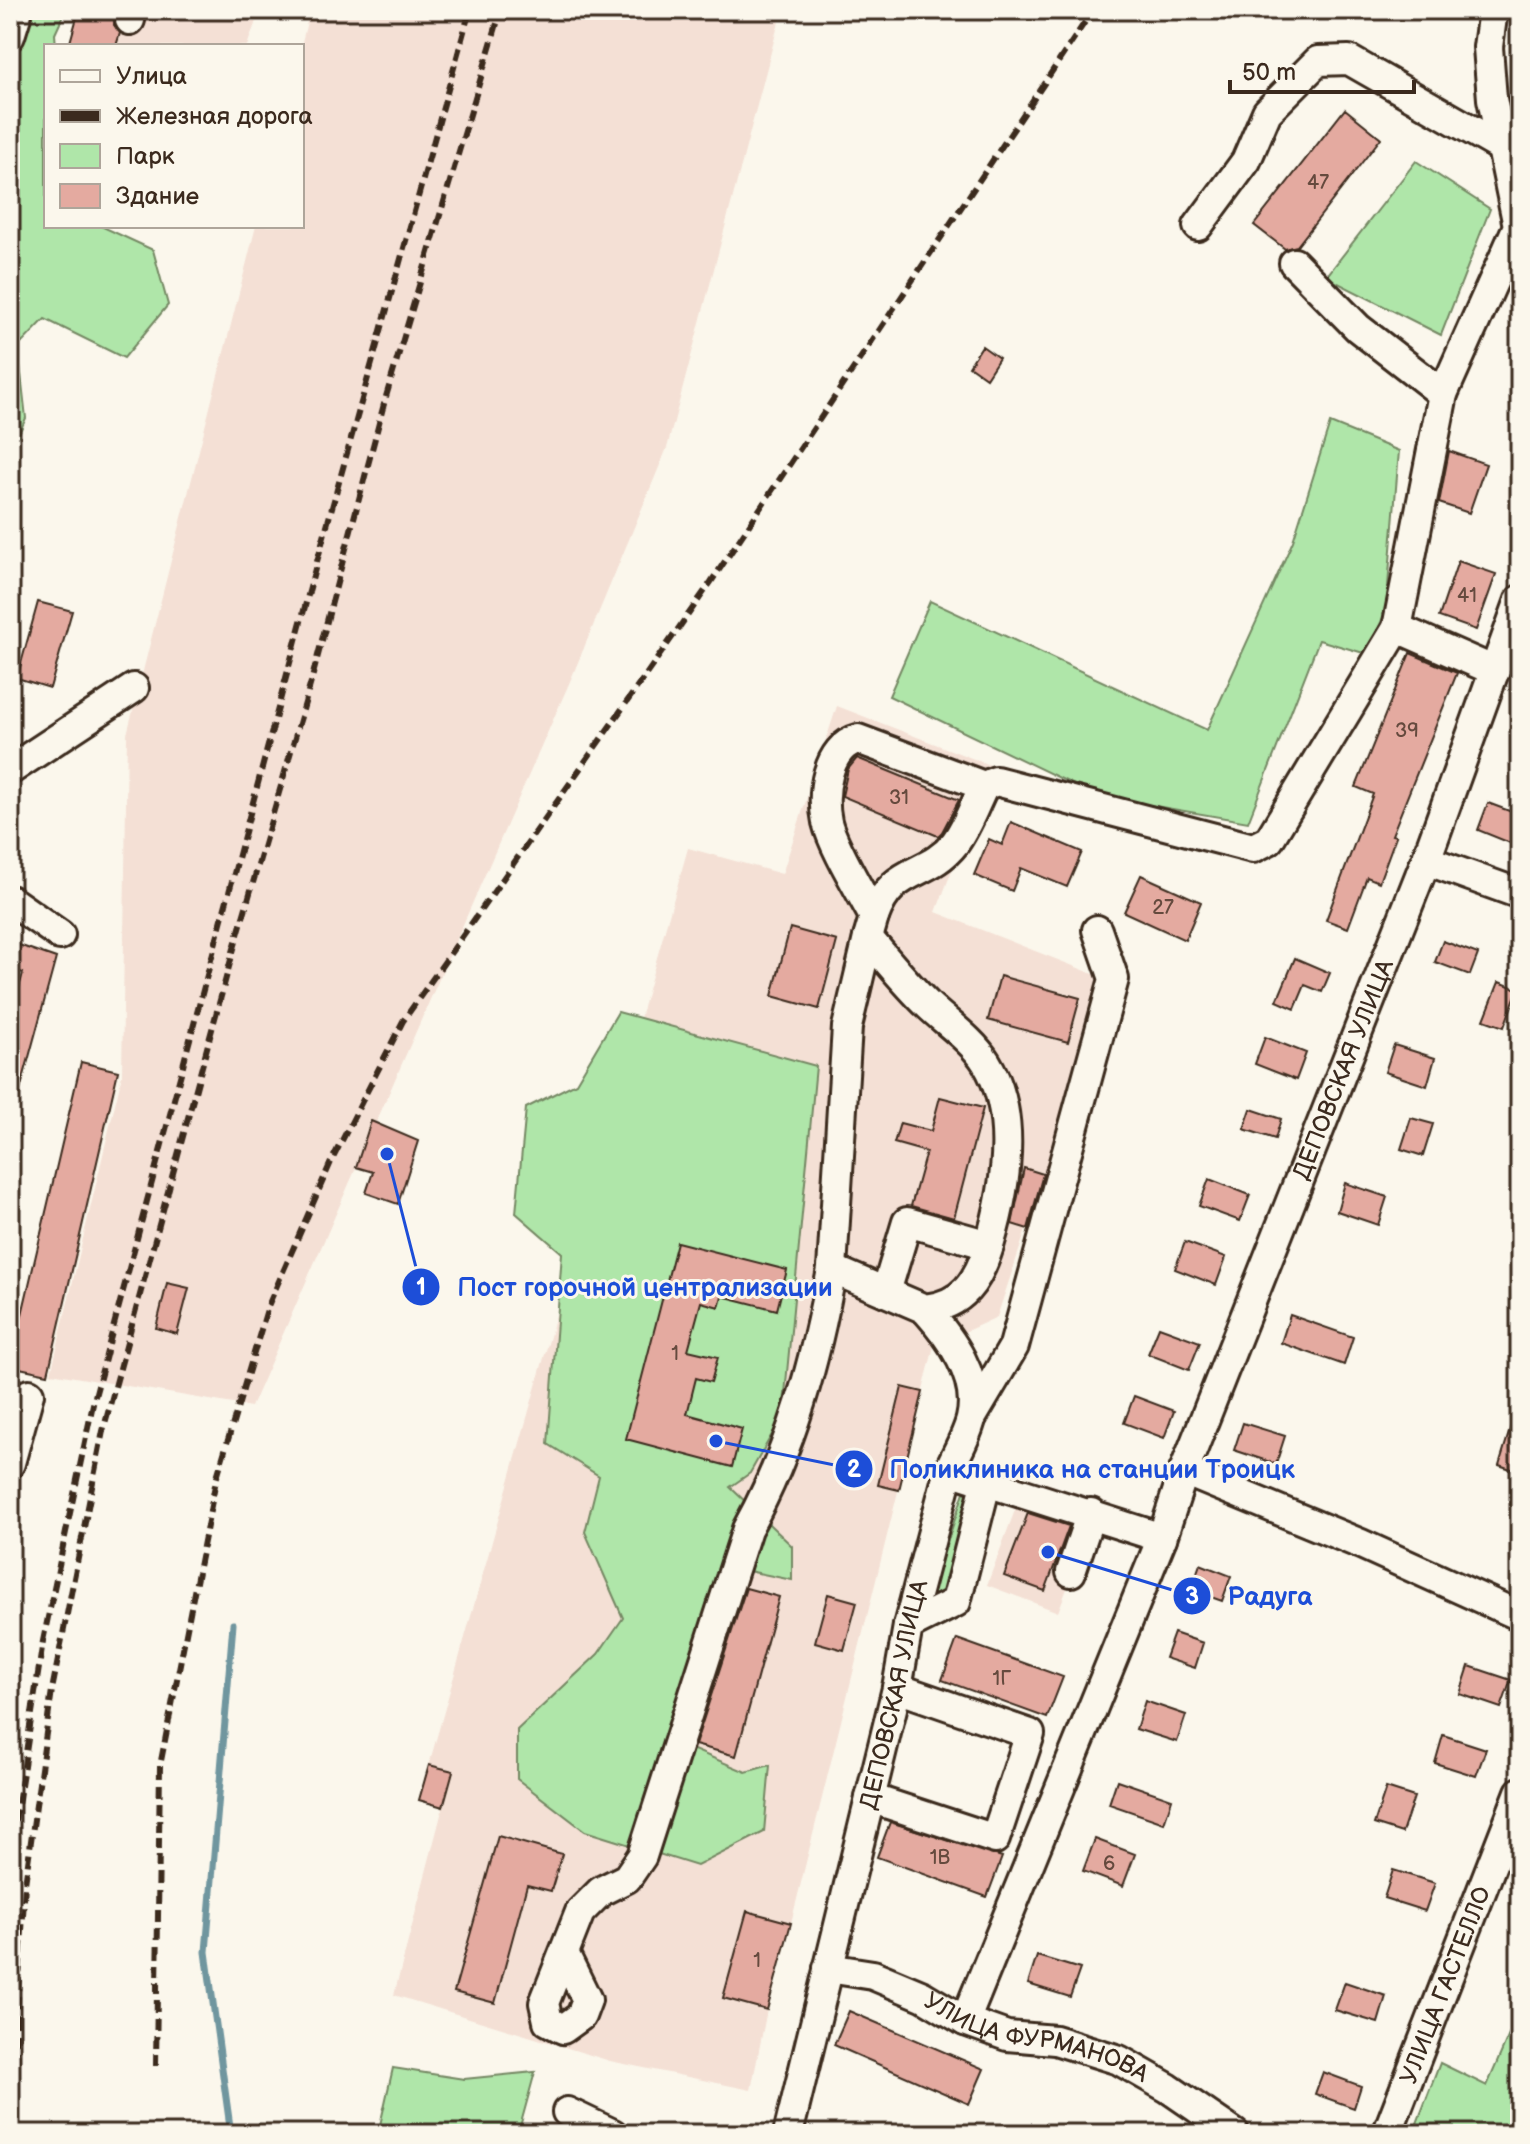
<svg xmlns="http://www.w3.org/2000/svg" width="1530" height="2144" font-family="'Balsamiq Sans',sans-serif">
<rect width="100%" height="100%" fill="#fbf7ec"/>
<filter id="ink" filterUnits="userSpaceOnUse"><feTurbulence type="fractalNoise" baseFrequency=".0125" numOctaves="2"/><feDisplacementMap in="SourceGraphic" scale="16" xChannelSelector="R" yChannelSelector="G"/><feConvolveMatrix kernelMatrix="1 2 1 2 8 2 1 2 1" color-interpolation-filters="sRGB"/></filter>
<g filter="url(#ink)">
<path fill="#f4e0d5" d="M79,10H260L247,46H69Z
M310,10H782L667,448L571,679L251,1407L51,1373L122,1075L127,734L256,226H302L301,46Z
M837,706L992,766L936,912L1109,980L997,1317L934,1346L791,1923L747,1911L723,1997L767,2010L751,2090L610,2061L394,1995L443,1807L419,1800L688,848L782,874Z
M1021,1494L1093,1521L1058,1612L987,1585Z"/>
<path fill="#afe6a9" stroke="#758864" stroke-width="2" d="M30,10H66L55,34L56,46H46V226H101L153,250L168,305L124,358L45,319L18,347L26,418L10,453V75Z
M1416,161L1490,209L1441,335L1326,277Z
M1330,423L1399,451L1386,611L1367,654L1319,640L1248,822L1097,796L889,696L930,601L1207,730L1293,541Z
M618,1012L816,1066L783,1415L750,1473L730,1487L792,1546V1580L748,1571L689,1748L746,1772L770,1765L764,1832L697,1866L585,1831L517,1779V1730L598,1654L623,1618L585,1532L599,1476L548,1444L562,1253L516,1213L526,1108L576,1083Z
M964,1492L981,1500L949,1601L930,1594Z
M1520,2009V2134H1413L1440,2063L1487,2086Z
M393,2068L464,2079L535,2072L518,2134H378Z"/>
<g fill="none" stroke-linecap="round" stroke-linejoin="round">
<path stroke="#70969f" stroke-width="7" d="M231,2134L206,1952L233,1624"/>
</g>
<path fill="#e4aaa0" stroke="#3b2a1e" stroke-width="2" d="M79,10H115L114,25L120,33L116,46H69Z
M1345,109L1381,138L1297,246L1285,249L1254,225Z
M982,346L999,358L986,378L969,366Z
M1449,451L1486,464L1469,513L1439,503Z
M1458,561L1496,574L1476,630L1439,617Z
M38,602L72,611L50,688L17,678Z
M1410,653L1457,673L1392,835L1396,836L1379,882L1367,877L1348,928L1326,920L1373,794L1356,787Z
M857,758L959,800L942,832L938,836L842,796L848,769Z
M1488,803L1520,815V847L1478,830Z
M1011,822L1082,852L1067,887L1021,868L1012,891L974,875L989,839L1002,845Z
M1141,875L1201,902L1185,940L1124,912Z
M790,928L837,941L819,1009L772,996Z
M1443,941L1478,954L1470,975L1435,962Z
M10,942L56,958L16,1105L10,1104V1022L23,973L10,969Z
M1295,958L1330,973L1322,992L1305,985L1295,1009L1277,1001Z
M1000,976L1080,998L1068,1042L988,1020Z
M1499,982L1518,989L1504,1027L1484,1020Z
M1265,1037L1306,1053L1296,1080L1255,1064Z
M1394,1045L1435,1058L1427,1086L1385,1072Z
M81,1062L118,1071L48,1374L10,1366Z
M940,1097L983,1108L954,1218L911,1206L926,1152L894,1143L900,1123L931,1131Z
M1251,1109L1281,1119L1275,1139L1244,1129Z
M1411,1118L1433,1124L1423,1156L1401,1149Z
M371,1121L418,1141L398,1204L366,1193L373,1172L356,1167Z
M1024,1168L1043,1174L1028,1229L1012,1224Z
M1209,1179L1250,1195L1240,1221L1199,1206Z
M1345,1183L1387,1197L1378,1225L1337,1211Z
M677,1242L787,1270L777,1310L722,1296L719,1307L701,1302L688,1350L718,1357L711,1382L696,1378L687,1414L742,1429L732,1467L626,1439Z
M1185,1242L1226,1257L1216,1285L1175,1269Z
M167,1283L189,1288L177,1334L156,1328Z
M1290,1315L1353,1337L1344,1365L1281,1343Z
M1159,1327L1200,1342L1189,1370L1148,1354Z
M902,1387L923,1392L899,1490L878,1485Z
M1134,1396L1174,1411L1164,1438L1124,1423Z
M1515,1413H1520V1472L1499,1465Z
M1243,1423L1285,1436L1276,1464L1234,1450Z
M1028,1513L1069,1526L1045,1591L1004,1576Z
M1200,1564L1231,1576L1222,1601L1191,1590Z
M746,1588L779,1597L736,1756L695,1745Z
M828,1594L857,1602L844,1650L815,1642Z
M1174,1633L1203,1643L1195,1668L1165,1658Z
M957,1639L1063,1677L1047,1718L942,1680Z
M1469,1666L1511,1680L1501,1708L1460,1694Z
M1145,1701L1186,1715L1177,1742L1136,1729Z
M1443,1735L1486,1749L1476,1776L1435,1763Z
M429,1765L453,1771L443,1807L419,1800Z
M1117,1780L1172,1799L1164,1823L1109,1804Z
M1386,1788L1414,1797L1402,1833L1374,1824Z
M890,1822L1002,1857L987,1897L877,1857Z
M498,1836L562,1854L551,1891L527,1885L495,2003L454,1992Z
M1095,1839L1135,1854L1123,1886L1083,1871Z
M1393,1870L1435,1883L1425,1911L1384,1898Z
M747,1911L791,1923L767,2010L723,1998Z
M1037,1956L1080,1969L1070,1997L1028,1984Z
M1345,1982L1386,1996L1378,2023L1335,2010Z
M849,2011L984,2069L969,2104L834,2045Z
M1323,2072L1361,2086L1354,2108L1315,2094Z"/>
<g fill="none" stroke-linecap="round" stroke-linejoin="round">
<defs>
<g id="minor">
<path d="M130,20L132,10"/>
<path d="M10,36L18,10"/>
<path d="M1198,226L1246,161L1267,112L1318,61L1349,60L1510,152"/>
<path d="M1294,263L1358,328L1443,394"/>
<path d="M1397,628L1495,671"/>
<path d="M10,770L134,688"/>
<path d="M1426,860L1520,894"/>
<path d="M10,900L60,935"/>
<path d="M874,917C893,864 927,879 955,843C967,827 975,804 984,786"/>
<path d="M832,1269L847,1027L868,938"/>
<path d="M886,1292L907,1222L989,1245"/>
<path d="M972,1417L1014,1346L1114,979L1097,930"/>
<path d="M10,1463L29,1394"/>
<path d="M949,1470C956,1454 967,1436 971,1419C981,1378 950,1337 925,1309C963,1305 978,1281 989,1246C1006,1189 1019,1115 986,1062C973,1041 947,1023 929,1006C907,985 888,961 868,938L874,917C861,892 833,847 827,822C821,793 827,747 858,739L984,786L996,781L1253,848L1269,840L1397,628L1443,394L1518,226L1492,99L1488,47L1493,10"/>
<path d="M1184,1471L1361,1544L1520,1616"/>
<path d="M1071,1572L1091,1513"/>
<path d="M908,1626L956,1602L987,1480"/>
<path d="M870,1798L995,1839L1030,1734L897,1688"/>
<path d="M565,1955L587,2000L581,2016L563,2029L548,2021L544,2003L580,1912L601,1891L627,1878L642,1856L747,1529C792,1448 816,1359 832,1269L925,1309"/>
<path id="s1" d="M828,1968L873,1975L923,1996L965,2021L1007,2036L1055,2040L1119,2060L1168,2088L1235,2134"/>
<path id="s2" d="M965,2021L1162,1538L1184,1471L1426,860L1520,600"/>
<path d="M567,2112L613,2134"/>
<path id="s3" d="M788,2134L897,1688L908,1626L949,1470L1162,1538"/>
<path id="s4" d="M1387,2134L1520,1792"/>
</g>
</defs>
<use href="#minor" stroke="#3b2a1e" stroke-width="34"/>
<use href="#minor" stroke="#fbf7ec" stroke-width="28"/>
<path stroke="#3b2a1e" stroke-width="6" stroke-dasharray="12 6" stroke-linecap="butt" d="M10,1857L43,1641L93,1404L316,565L470,10
M156,2066L160,1766L216,1480L268,1306L331,1162L403,1021L711,582L1093,10
M16,2134L17,2009L25,1884L52,1690L103,1431L233,952L311,682L385,400L501,10"/>
</g>
</g>
<g text-anchor="middle" stroke-width="6" stroke-linejoin="round" paint-order="stroke">
<g font-size="20" fill="#654a3e">
<text x="1318" y="189">47</text>
<text x="1467" y="602">41</text>
<text x="1407" y="737">39</text>
<text x="899" y="804">31</text>
<text x="1163" y="914">27</text>
<text x="675" y="1360">1</text>
<text x="1002" y="1685">1Г</text>
<text x="940" y="1864">1В</text>
<text x="1109" y="1870">6</text>
<text x="757" y="1967">1</text>
</g>
<g font-size="24" fill="#3b2a1e" stroke="#fbf7ec">
<text dy="8" stroke="none"><textPath href="#s2" startOffset="1024">ДЕПОВСКАЯ УЛИЦА</textPath></text>
<text dy="8" stroke="none"><textPath href="#s3" startOffset="452">ДЕПОВСКАЯ УЛИЦА</textPath></text>
<text dy="8" stroke="none"><textPath href="#s4" startOffset="160">УЛИЦА ГАСТЕЛЛО</textPath></text>
<text dy="8" stroke="none"><textPath href="#s1" startOffset="222">УЛИЦА ФУРМАНОВА</textPath></text>
</g>
</g>
<path fill="none" stroke="#1d4ed8" stroke-width="3" d="M387 1154L421 1287M716 1441L854 1469M1048 1552L1192 1596"/>
<g fill="#1d4ed8" stroke="#fbf7ec" stroke-width="3">
<circle cx="387" cy="1154" r="8"/>
<circle cx="716" cy="1441" r="8"/>
<circle cx="1048" cy="1552" r="8"/>
<circle cx="421" cy="1287" r="20"/>
<circle cx="854" cy="1469" r="20"/>
<circle cx="1192" cy="1596" r="20"/>
</g>
<g font-size="24" text-anchor="middle" font-weight="bold" fill="#fff">
<text x="421" y="1295">1</text>
<text x="854" y="1477">2</text>
<text x="1192" y="1604">3</text>
</g>
<g font-size="26" text-anchor="middle" font-weight="bold" fill="#1d4ed8" stroke="#fbf7ec" stroke-width="6" stroke-linejoin="round" paint-order="stroke">
<text x="645" y="1296">Пост горочной централизации</text>
<text x="1092" y="1478">Поликлиника на станции Троицк</text>
<text x="1270" y="1605">Радуга</text>
</g>
<rect width="1530" height="2144" fill="none" stroke="#fbf7ec" stroke-width="40"/>
<rect x="20" y="20" width="1490" height="2104" fill="none" stroke="#3b2a1e" stroke-width="3" filter="url(#ink)"/>
<rect x="44" y="44" width="260" height="184" fill="#fbf7ec" stroke="#aea59a" stroke-width="2"/>
<rect x="60" y="70" width="40" height="12" fill="#fbf7ec" stroke="#aea59a" stroke-width="2"/>
<text x="116" y="84" font-size="24" fill="#3b2a1e">Улица</text>
<rect x="60" y="110" width="40" height="12" fill="#3b2a1e" stroke="#aea59a" stroke-width="2"/>
<text x="116" y="124" font-size="24" fill="#3b2a1e">Железная дорога</text>
<rect x="60" y="144" width="40" height="24" fill="#afe6a9" stroke="#aea59a" stroke-width="2"/>
<text x="116" y="164" font-size="24" fill="#3b2a1e">Парк</text>
<rect x="60" y="184" width="40" height="24" fill="#e4aaa0" stroke="#aea59a" stroke-width="2"/>
<text x="116" y="204" font-size="24" fill="#3b2a1e">Здание</text>
<path d="M1230 80v12h184v-12" fill="none" stroke="#3b2a1e" stroke-width="4"/>
<text x="1242" y="80" font-size="24" fill="#3b2a1e" stroke="#fbf7ec" stroke-width="6" paint-order="stroke">50 m</text>
</svg>
